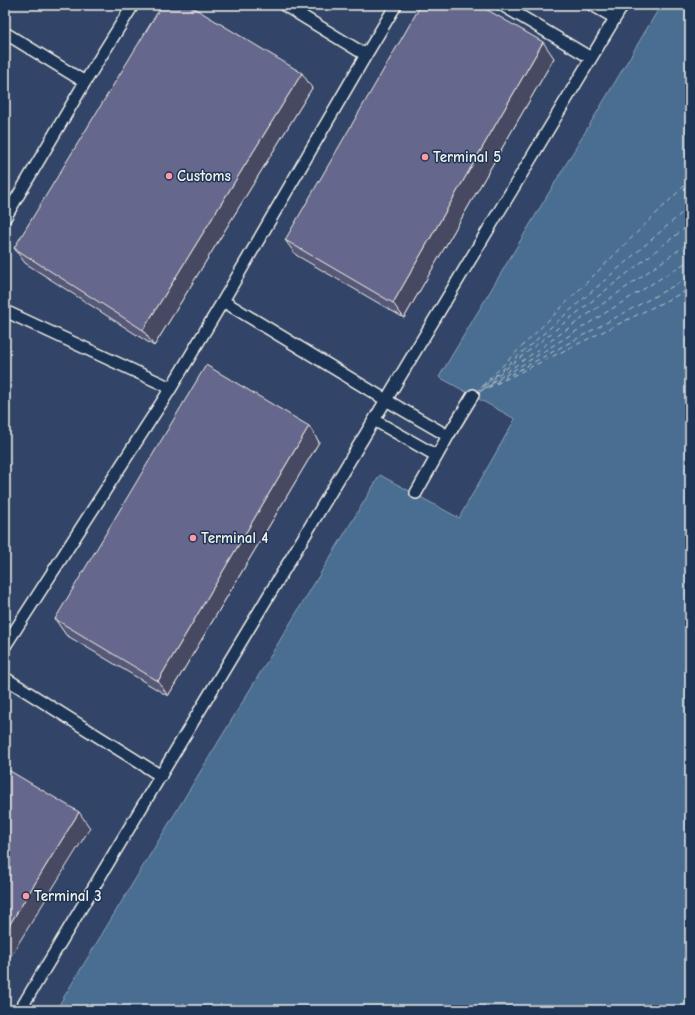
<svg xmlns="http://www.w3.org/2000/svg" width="695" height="1015" font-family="'Comic Neue',sans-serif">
<rect width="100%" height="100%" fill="#1d3557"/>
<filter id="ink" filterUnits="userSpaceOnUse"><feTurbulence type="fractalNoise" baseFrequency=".025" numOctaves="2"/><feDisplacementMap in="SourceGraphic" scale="8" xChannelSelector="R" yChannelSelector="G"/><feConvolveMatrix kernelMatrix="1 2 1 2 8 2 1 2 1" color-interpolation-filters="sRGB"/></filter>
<g filter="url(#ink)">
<path fill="#334467" d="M5,5H661L439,377L515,419L459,518L380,475L56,1010H5Z"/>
<path fill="#4a6e91" stroke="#8ea2b4" d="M661,5H690V1010H56L380,475L459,518L515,419L439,377Z"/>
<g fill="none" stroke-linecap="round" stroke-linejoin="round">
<path stroke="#b8c3ca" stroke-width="1" stroke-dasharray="5 4" stroke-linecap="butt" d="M484,386L690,224
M481,388L690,206
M488,388L690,289
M482,390L690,260
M476,392L690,180
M479,392L690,277
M477,393L690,242"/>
<defs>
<path id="service" d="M284,5L366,55
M502,5L591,58
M592,5L615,18
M5,33L85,82
M5,218L85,82L133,5
M223,301L386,400L448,436
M5,311L171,388
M374,420L437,456
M416,493L448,436L473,395
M5,646L171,388L223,301L366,55L396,5
M5,678L161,776
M20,1010L623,5"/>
</defs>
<use href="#service" stroke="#f4f1e8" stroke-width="14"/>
<use href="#service" stroke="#1d3557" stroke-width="11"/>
</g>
<path fill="#575978" stroke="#f4f1e8" d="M554,58L404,318L296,255L285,240Z
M312,88L154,346L25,263L14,248Z
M309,426L319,442L168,696L66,635L55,619Z"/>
<path fill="#474862" stroke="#f4f1e8" d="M543,42L554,58L404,318L393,303Z
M302,73L312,88L154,346L143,330Z
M309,426L319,442L168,696L158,681Z
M79,812L90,828L5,965V932Z"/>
<path fill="#65678c" stroke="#f4f1e8" d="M162,5H189L302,73L143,330L14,248Z
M421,5H479L543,42L393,303L285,240Z
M206,365L309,426L158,681L55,619Z
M5,768L79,812L5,932Z"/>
</g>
<g fill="#ff9aa2" stroke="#1d3557" stroke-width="1.5">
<circle cx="425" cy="157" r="4"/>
<circle cx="169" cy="176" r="4"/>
<circle cx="193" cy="538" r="4"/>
<circle cx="26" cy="896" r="4"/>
</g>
<g text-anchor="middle" stroke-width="3" stroke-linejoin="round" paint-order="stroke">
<g font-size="15" font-weight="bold" fill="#f4f1e8" stroke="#1d3557" text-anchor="start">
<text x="433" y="162">Terminal 5</text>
<text x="177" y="181">Customs</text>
<text x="201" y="543">Terminal 4</text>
<text x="34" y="901">Terminal 3</text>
</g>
</g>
<rect width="695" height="1015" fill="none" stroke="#1d3557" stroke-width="20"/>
<rect x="10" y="10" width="675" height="995" fill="none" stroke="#f4f1e8" stroke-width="1.5" filter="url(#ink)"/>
</svg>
